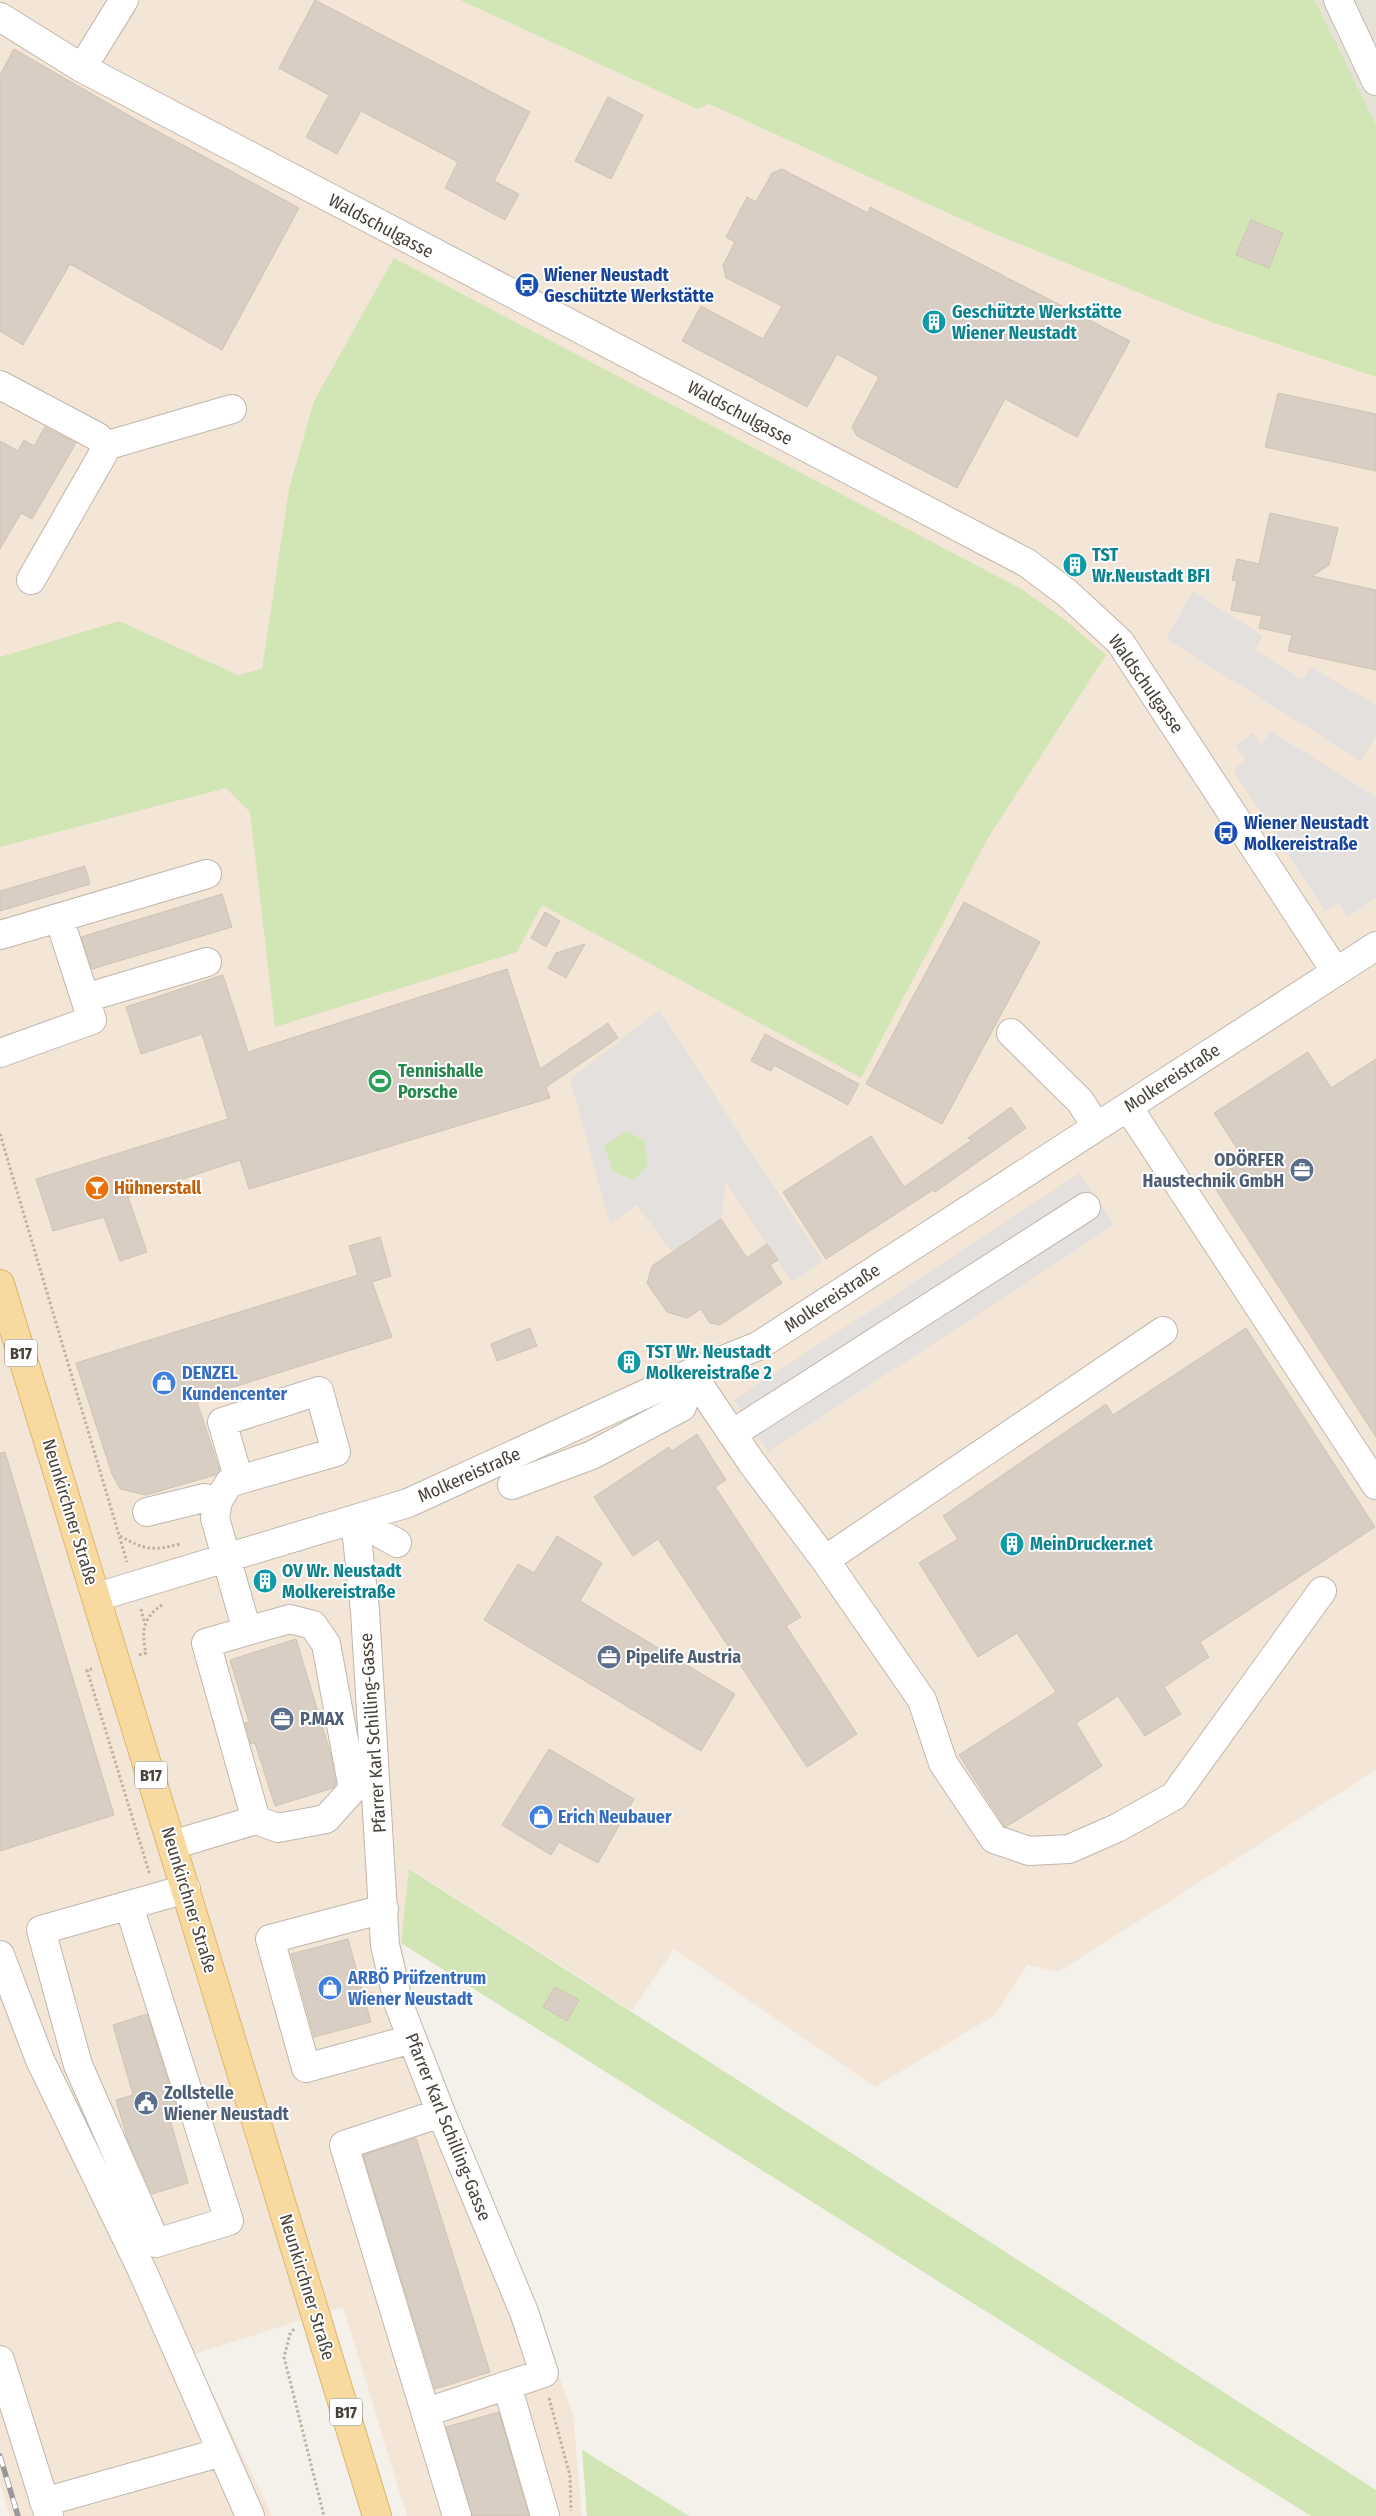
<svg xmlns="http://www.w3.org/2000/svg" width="1376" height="2516" font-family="'Fira Sans Condensed',sans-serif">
<rect width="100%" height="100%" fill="#f4f0ea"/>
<path fill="#e7e2d8" d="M1315,0H1376V125L1362,100Z"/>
<path fill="#f4e6d7" d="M0,0H460L697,109L709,104L992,233L1211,322L1376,377V1770L1058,1972L1027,1965L995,2015L875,2087L674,1949L632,2011L410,1869L401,1943L423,2035L535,2312L573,2414L582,2516H407L343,2307L194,2354L272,2516H10L0,2483Z"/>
<path fill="#d2e5b5" d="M460,0H1315L1376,125V377L1211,322L992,233L709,104L697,109Z
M394,258L1023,590L1065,620L1106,655L988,838L861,1078L542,905L517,952L275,1027L250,812L226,788L0,847V657L119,621L238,675L262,669L289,489L314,401Z
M626,1131L645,1141L648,1166L633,1180L613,1172L604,1146Z
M409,1869L1376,2490V2516H1311L401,1943Z
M582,2450L689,2516H587Z"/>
<path fill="#e3e0de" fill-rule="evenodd" d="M1193,591L1263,636L1255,650L1302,680L1311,667L1376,705V736L1361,761L1166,639Z
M1271,731L1376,797V898L1347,917L1339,903L1325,911L1233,770L1246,760L1235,746L1252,733L1261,744Z
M659,1010L823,1262L792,1282L726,1182L721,1219L672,1252L637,1205L610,1224L570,1079ZM626,1131L645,1141L648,1166L633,1180L613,1172L604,1146Z
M1080,1173L1114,1225L768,1452L734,1400Z"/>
<path fill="#d8cec3" stroke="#cfc3b3" d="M315,0L530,112L494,181L519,194L505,220L445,188L458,162L361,111L337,154L306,137L329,95L279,68Z
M14,49L137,120L299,208L222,350L70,264L23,345L0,331V75Z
M608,97L643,115L611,179L575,161Z
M782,169L868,213L870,207L1130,341L1077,437L1005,399L957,488L857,436L852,427L879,377L837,354L807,407L682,341L701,306L763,339L782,306L726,278L723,265L735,242L726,237L747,197L756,202L772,173Z
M1251,220L1283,233L1269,268L1236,255Z
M1278,393L1376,414V471L1265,447Z
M45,427L76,443L32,519L21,513L0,549V441L18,451L24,440L34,446Z
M1270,513L1338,528L1329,565L1312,576L1376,590V670L1288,651L1292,635L1259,628L1262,616L1231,610L1237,581L1232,580L1237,559L1259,564Z
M1070,553L1087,560L1080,577L1063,570Z
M85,866L90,884L0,911V891Z
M222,894L232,927L92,969L81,937Z
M964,902L1040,942L942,1124L866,1084Z
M545,912L560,921L546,947L531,938Z
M585,944L566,978L548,968L556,953Z
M507,969L540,1069L608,1023L618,1038L546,1087L550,1098L249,1189L240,1160L128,1197L147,1252L120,1261L104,1217L53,1231L36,1179L228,1119L202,1034L141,1054L126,1007L223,975L248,1052Z
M765,1034L859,1084L848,1105L774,1065L771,1071L751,1061Z
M1308,1052L1331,1088L1376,1059V1437L1211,1182L1244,1159L1214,1113Z
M1011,1107L1026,1128L935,1192L933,1190L826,1259L783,1192L871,1136L904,1187L972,1140L968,1138Z
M721,1219L747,1258L767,1244L778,1260L770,1265L782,1283L720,1325L710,1323L701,1309L687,1318L667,1312L647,1283L652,1266Z
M380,1237L391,1276L372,1282L392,1337L196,1399L220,1471L215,1475L146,1495L120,1489L112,1474L76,1363L358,1275L349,1246Z
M530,1328L537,1346L497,1361L491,1344Z
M1246,1328L1375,1527L1200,1642L1209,1657L1164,1687L1181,1714L1145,1736L1118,1696L1076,1723L1102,1766L1006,1827L1004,1826L959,1755L1056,1692L1017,1633L978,1657L919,1563L958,1539L943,1516L1106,1404L1113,1415Z
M697,1434L726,1480L715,1487L801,1617L786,1626L857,1734L807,1767L658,1539L633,1556L594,1497L669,1447L672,1451Z
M5,1452L114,1815L0,1851V1453Z
M557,1536L602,1563L580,1601L735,1694L701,1751L484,1620L518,1564L534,1573Z
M296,1639L331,1755L336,1784L333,1788L275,1806L255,1743L251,1744L245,1723L249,1722L230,1660Z
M549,1749L634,1799L598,1863L559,1842L551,1855L502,1825Z
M348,1939L371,2022L314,2037L291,1954Z
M555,1987L579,2000L567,2021L543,2007Z
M147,2014L176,2106L167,2109L188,2183L152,2194L128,2141L116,2100L133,2095L113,2025Z
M416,2138L490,2372L435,2389L363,2155Z
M499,2412L529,2516H472L447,2430L446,2427Z"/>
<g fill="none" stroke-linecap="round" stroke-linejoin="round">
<defs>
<path id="minor" d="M1338,0L1376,81
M0,17L82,68L1027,563L1067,593L1120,642L1336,972
M82,68L124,0
M0,385L98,437L105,446L103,454L31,580
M105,446L232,409
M0,935L207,874
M85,998L207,962
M1011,1033L1080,1101L1096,1126
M0,1053L92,1020L59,918
M1128,1107L1376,1485
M691,1373L752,1463L825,1560L922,1700L943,1763L994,1839L1029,1851L1069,1849L1117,1828L1174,1796L1322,1591
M732,1434L1086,1207
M512,1485L592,1455L682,1407L691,1373
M147,1512L204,1498L218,1501
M355,1519L365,1611L385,1945L399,2005L441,2113L524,2312L544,2373L427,2412
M355,1519L397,1543
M825,1560L1163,1331
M97,1597L408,1503L691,1373L758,1346L1376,946
M247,1631L290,1619L313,1625L326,1644L353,1789L326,1819L278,1828L256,1820
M172,1845L256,1820L206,1643L247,1631L215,1518L218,1501L229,1483L239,1480L336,1452L319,1391L222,1422L239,1480
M129,1906L229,2221L156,2243L78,2065L41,1930L186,1889
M384,1909L270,1939L306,2068L412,2039
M0,1955L40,2060L142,2270L250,2516
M441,2113L344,2145L457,2516
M0,2360L49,2516
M507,2385L545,2516
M44,2502L222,2452"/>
<path id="major" d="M0,1284L377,2516"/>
</defs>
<use href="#minor" stroke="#bfb7ad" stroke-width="30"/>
<use href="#major" stroke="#dcb66f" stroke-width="30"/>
<path stroke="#c0b29f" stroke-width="3" stroke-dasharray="2.5 2.5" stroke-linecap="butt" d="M0,1134L127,1562
M120,1536C145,1550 152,1551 180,1544
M141,1609L144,1621
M139,1655L146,1653C141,1630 143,1618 162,1605
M92,1669L87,1670L150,1875
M294,2329L290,2334L284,2357L324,2516
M549,2398L570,2476L571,2511"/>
<use href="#minor" stroke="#fff" stroke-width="28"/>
<use href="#major" stroke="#f8d99f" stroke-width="28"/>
<defs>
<path id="rail" d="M0,2456L18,2516"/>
</defs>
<use href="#rail" stroke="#989898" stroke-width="5.5"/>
<use href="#rail" stroke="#fff" stroke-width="4" stroke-dasharray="11" stroke-linecap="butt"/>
</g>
<defs>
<symbol id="bus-disc" viewBox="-11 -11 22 22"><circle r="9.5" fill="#1a4fb4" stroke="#fff"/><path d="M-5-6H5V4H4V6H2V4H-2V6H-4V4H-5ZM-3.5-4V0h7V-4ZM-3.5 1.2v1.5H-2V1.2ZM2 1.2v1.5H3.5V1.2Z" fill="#fff"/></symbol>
<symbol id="building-disc" viewBox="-11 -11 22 22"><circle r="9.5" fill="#0f9aa8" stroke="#fff"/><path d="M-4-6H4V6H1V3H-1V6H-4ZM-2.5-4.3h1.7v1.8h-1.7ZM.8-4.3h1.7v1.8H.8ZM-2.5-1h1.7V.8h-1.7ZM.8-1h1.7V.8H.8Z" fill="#fff"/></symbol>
<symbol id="stadium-disc" viewBox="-11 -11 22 22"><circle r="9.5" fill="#2e9e5b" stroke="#fff"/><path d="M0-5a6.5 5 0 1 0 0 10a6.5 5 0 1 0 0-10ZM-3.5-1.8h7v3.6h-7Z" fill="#fff"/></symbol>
<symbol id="office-disc" viewBox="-11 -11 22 22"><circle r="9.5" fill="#5c6f8a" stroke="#fff"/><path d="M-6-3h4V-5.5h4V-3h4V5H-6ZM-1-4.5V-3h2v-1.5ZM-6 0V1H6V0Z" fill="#fff"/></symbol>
<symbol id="bar-disc" viewBox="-11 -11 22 22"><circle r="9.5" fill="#e8710a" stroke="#fff"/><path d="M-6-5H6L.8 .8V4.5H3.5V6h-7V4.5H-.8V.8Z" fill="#fff"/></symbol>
<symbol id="shop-disc" viewBox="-11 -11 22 22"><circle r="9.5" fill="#3f7fe0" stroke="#fff"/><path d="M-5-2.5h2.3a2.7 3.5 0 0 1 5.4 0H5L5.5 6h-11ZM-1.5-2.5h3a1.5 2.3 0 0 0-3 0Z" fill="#fff"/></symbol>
<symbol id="civic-disc" viewBox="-11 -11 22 22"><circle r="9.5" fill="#5c6f8a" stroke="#fff"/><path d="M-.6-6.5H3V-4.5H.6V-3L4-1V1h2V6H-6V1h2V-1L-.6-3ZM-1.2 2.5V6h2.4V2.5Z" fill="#fff"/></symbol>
</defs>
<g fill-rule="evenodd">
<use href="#bus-disc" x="513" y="271" width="28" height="28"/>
<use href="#building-disc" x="920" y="308" width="28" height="28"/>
<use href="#building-disc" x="1061" y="551" width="28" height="28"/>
<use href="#bus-disc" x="1212" y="819" width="28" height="28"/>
<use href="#stadium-disc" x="366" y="1067" width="28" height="28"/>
<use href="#office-disc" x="1288" y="1156" width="28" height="28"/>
<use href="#bar-disc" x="83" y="1174" width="28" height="28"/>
<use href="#building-disc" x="615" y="1348" width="28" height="28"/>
<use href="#shop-disc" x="150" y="1369" width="28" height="28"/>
<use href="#building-disc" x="998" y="1530" width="28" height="28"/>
<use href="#building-disc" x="251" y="1567" width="28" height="28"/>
<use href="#office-disc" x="595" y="1643" width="28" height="28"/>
<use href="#office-disc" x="268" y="1705" width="28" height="28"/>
<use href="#shop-disc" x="527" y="1803" width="28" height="28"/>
<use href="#shop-disc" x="316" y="1974" width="28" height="28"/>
<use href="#civic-disc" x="132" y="2089" width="28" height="28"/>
</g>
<g text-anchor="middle" stroke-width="4" stroke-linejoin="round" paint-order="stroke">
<g fill="#fff" stroke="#7e7a74" stroke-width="1">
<rect x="5" y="1339.5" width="32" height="27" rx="4"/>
<rect x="135" y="1761.5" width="32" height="27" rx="4"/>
<rect x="330" y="2398.5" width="32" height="27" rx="4"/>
</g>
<g font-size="16" font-weight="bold" fill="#474138">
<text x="21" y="1359">B17</text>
<text x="151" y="1781">B17</text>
<text x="346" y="2418">B17</text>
</g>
<g font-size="18" fill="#474138" stroke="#fff">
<text transform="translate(381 226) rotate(28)" y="6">Waldschulgasse</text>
<text transform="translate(740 413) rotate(28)" y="6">Waldschulgasse</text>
<text transform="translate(1146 684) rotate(55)" y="6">Waldschulgasse</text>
<text transform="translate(1172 1078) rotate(-33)" y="6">Molkereistraße</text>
<text transform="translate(832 1298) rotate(-33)" y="6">Molkereistraße</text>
<text transform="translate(469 1475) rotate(-24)" y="6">Molkereistraße</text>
<text transform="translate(70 1512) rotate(73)" y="6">Neunkirchner Straße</text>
<text transform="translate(373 1733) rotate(-94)" y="6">Pfarrer Karl Schilling-Gasse</text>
<text transform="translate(189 1900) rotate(73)" y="6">Neunkirchner Straße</text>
<text transform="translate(448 2127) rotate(68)" y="6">Pfarrer Karl Schilling-Gasse</text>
<text transform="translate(307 2287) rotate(73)" y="6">Neunkirchner Straße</text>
</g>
<g font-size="18" font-weight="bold" fill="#164399" stroke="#fff" text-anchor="start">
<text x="544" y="281">Wiener Neustadt<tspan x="544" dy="21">Geschützte Werkstätte</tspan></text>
<text x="1244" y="829">Wiener Neustadt<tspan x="1244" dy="21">Molkereistraße</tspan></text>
</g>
<g font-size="18" font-weight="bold" fill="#0d838f" stroke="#fff" text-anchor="start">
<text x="952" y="318">Geschützte Werkstätte<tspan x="952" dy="21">Wiener Neustadt</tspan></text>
<text x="1092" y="561">TST<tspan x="1092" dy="21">Wr.Neustadt BFI</tspan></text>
<text x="646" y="1358">TST Wr. Neustadt<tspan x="646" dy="21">Molkereistraße 2</tspan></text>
<text x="1030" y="1550">MeinDrucker.net</text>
<text x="282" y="1577">OV Wr. Neustadt<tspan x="282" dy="21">Molkereistraße</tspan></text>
</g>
<g font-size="18" font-weight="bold" fill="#27864d" stroke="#fff" text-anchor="start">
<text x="398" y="1077">Tennishalle<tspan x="398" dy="21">Porsche</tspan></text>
</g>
<g font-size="18" font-weight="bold" fill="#4e5e75" stroke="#fff" text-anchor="start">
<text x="1284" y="1166" text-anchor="end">ODÖRFER<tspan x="1284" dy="21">Haustechnik GmbH</tspan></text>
<text x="626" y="1663">Pipelife Austria</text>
<text x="300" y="1725">P.MAX</text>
<text x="164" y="2099">Zollstelle<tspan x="164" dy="21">Wiener Neustadt</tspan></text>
</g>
<g font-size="18" font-weight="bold" fill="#c56008" stroke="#fff" text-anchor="start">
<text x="114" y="1194">Hühnerstall</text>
</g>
<g font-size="18" font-weight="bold" fill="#366cbe" stroke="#fff" text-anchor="start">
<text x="182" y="1379">DENZEL<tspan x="182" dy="21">Kundencenter</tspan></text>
<text x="558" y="1823">Erich Neubauer</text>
<text x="348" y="1984">ARBÖ Prüfzentrum<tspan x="348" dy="21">Wiener Neustadt</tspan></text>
</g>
</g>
</svg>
